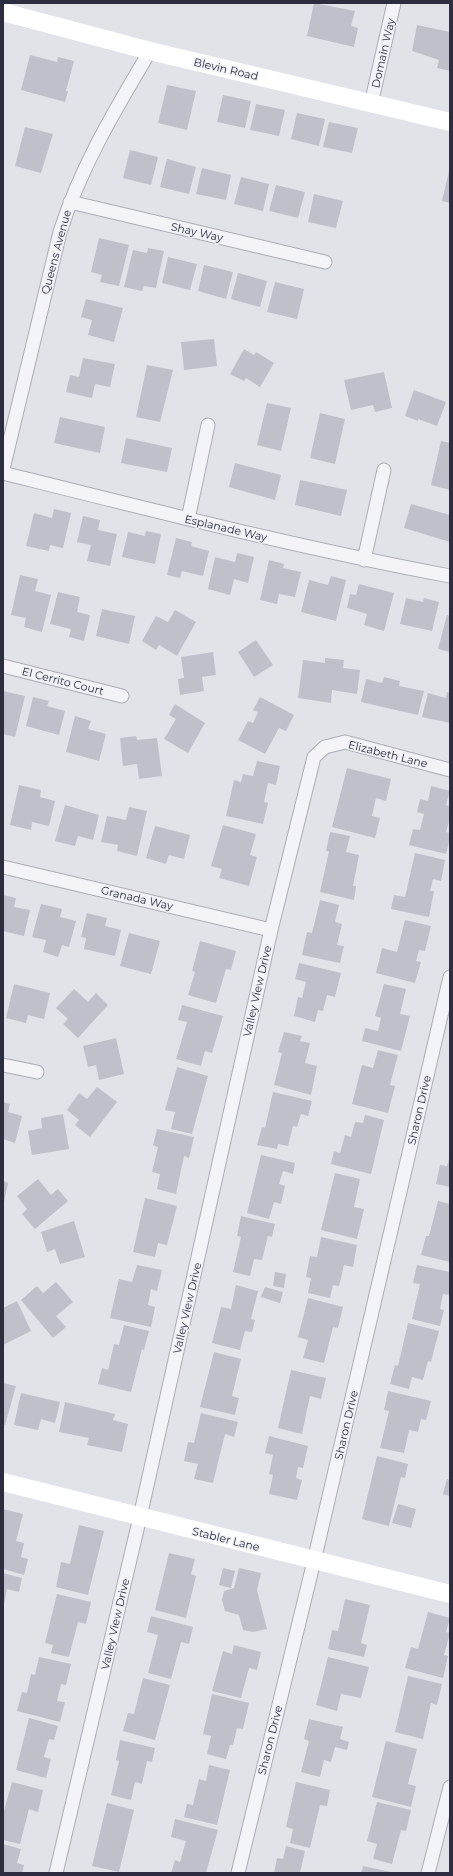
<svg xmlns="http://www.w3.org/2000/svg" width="453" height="1876" font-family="Montserrat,sans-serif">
<rect width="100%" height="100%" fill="#e2e3e9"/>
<path fill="#c0c0cb" d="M314,3L355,11L351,26L358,28L354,47L307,36Z
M417,25L450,32V71L437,68L439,60L412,51Z
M30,55L57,62L58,57L74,61L66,91H68L65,102L21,90Z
M167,85L196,91L187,130L158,123Z
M223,95L251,101L245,128L217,122Z
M256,104L285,110L279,136L250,130Z
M297,113L325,119L319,146L291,139Z
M329,122L358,128L352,153L323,147Z
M25,127L53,134L41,173L15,166Z
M130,150L158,157L151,185L123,178Z
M167,159L196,167L189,194L160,187Z
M202,168L231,175L226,200L196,194Z
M449,171H450V203L442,201Z
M241,177L269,184L263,211L234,204Z
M276,185L305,192L298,218L269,211Z
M314,194L343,201L336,228L308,222Z
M99,238L129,245L119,286L100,282L102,275L91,272Z
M148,248L164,251L156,288L144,286L142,291L124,287L133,250L147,253Z
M168,257L197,264L190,290L162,283Z
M204,265L233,272L226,299L198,291Z
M238,273L267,281L260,307L231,299Z
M275,282L304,289L297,319L267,312Z
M86,299L123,308L114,342L88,335L92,320L81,317Z
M214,339L217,366L184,370L181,342Z
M244,349L254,355L256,352L274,363L260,387L246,378L244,381L230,374Z
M83,358L115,364L110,387L95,384L92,398L66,392L70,375L79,377Z
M147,365L173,370L160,422L136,417Z
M384,372L392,408L375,412L373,405L351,410L344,380Z
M414,390L446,402L437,426L418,419V421L405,416Z
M267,403L291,408L281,451L257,445Z
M320,413L345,419L335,464L310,458Z
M60,417L105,427L100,453L54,443Z
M126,438L172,448L167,472L121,463Z
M441,441L450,443V490L431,485Z
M235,463L281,475L275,500L229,487Z
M300,480L347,490L341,516L295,505Z
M411,504L450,515V542L404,528Z
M54,509L71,513L63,548L50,545L49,551L26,546L34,513L52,518Z
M83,516L100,520L98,530L117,534L110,566L87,561L91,545L77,542Z
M146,531L161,534L155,564L122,557L128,532L145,536Z
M176,538L192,542L191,546L209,551L203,576L182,571L180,578L167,575Z
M237,553L254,557L248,583L234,579L230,595L208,589L215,557L235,562Z
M269,560L284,564L283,568L301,572L295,597L279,594L277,604L260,600Z
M20,575L38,579L35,591L51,595L42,632L24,627L26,618L11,615Z
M331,576L346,580L336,621L301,612L309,580L328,585Z
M359,584L394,593L384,631L364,625L367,614L347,608L350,594L356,595Z
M58,592L80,597L77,612L90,615L84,641L69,637L71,629L50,624Z
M406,598L423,602L424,598L439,602L432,631L400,624Z
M102,609L135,616L129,644L96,636Z
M175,610L196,622L177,656L159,645L156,650L142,641L156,616L168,622Z
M447,615L450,616V652L438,649Z
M256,640L273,665L254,677L238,652Z
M213,652L216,675L202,677L204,691L180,695L178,679L184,678L181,657Z
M325,658L344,660L343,668L360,670L357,694L332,690L331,703L298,698L303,660L325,663Z
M384,677L400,681L399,686L424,691L418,715L361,702L366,679L382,683Z
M3,691L25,696L15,737L3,734Z
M447,692L450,693V723L422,717L428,693L446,698Z
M33,697L49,701L47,706L65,711L59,735L26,726Z
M260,697L294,715L286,731L279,728L265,754L238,740L248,721L253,723L258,712L253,710Z
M175,704L205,723L188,753L164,739L176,719L169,715Z
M75,716L91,721L88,729L106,734L99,761L66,752Z
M136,736L137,740L157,738L162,776L139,779L137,764L123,766L120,738Z
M257,761L280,766L276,785L268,783L264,802L268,803L263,824L226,816L234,780L241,782L243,774L253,776Z
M347,768L391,779L386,801L376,798L372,816L380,818L375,838L332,827Z
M19,785L41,790L40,797L55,801L49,826L32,822L31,830L10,825Z
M431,786L450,791L446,805L450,806V818L446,832L450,833V838L446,854L409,845L413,829L420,830L424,814L417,812L420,799L428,801Z
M65,805L99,815L93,840L78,836L75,846L55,841Z
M129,807L147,811L137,856L117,851L118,845L101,842L107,816L126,820Z
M223,825L256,834L250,855L257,857L249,886L219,878L222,869L211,866Z
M155,826L190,835L184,859L169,855L166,864L146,858Z
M330,832L350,836L346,852L359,855L353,886H356L354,900L320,892L329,851H326Z
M415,853L445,860L441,881L433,879L430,891H434L429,917L391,909L394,895L405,897Z
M3,895L16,898L14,907L30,910L24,936L3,931Z
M320,900L339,905L335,922L342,924L337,945L344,946L340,963L302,955L307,932L312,933Z
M41,904L62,909L60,917L76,921L69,947L62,945L58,957L43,952L46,940L32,937Z
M87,913L107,918L105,926L121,930L115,956L84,949L86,938L81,937Z
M405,920L431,926L425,951L419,950L416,961L421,962L415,983L376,973L382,948L397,952Z
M129,933L160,941L151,974L120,966Z
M200,941L236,951L231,970L226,969L216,1003L188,995L195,972L192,971Z
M299,963L341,973L335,997L327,995L323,1011L318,1010L315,1022L294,1016L298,997L302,998L306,982L295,979Z
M14,984L50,993L44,1019L28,1015L26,1023L6,1018Z
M384,984L406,989L400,1014L410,1016L401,1051L362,1041L365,1028L378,1031L381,1018L375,1016Z
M74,989L88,1002L96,993L108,1005L78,1038L63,1024L68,1019L56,1008Z
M182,1005L223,1016L212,1053L205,1051L201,1066L176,1059L187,1022L178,1020Z
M284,1032L302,1036L300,1041L310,1043L305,1063L317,1066L311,1095L274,1085L282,1053L278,1052Z
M116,1038L124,1074L99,1080L96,1065L88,1067L83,1046Z
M378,1050L398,1055L390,1085L395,1086L388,1113L352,1104L362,1065L373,1068Z
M177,1067L208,1076L192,1134L171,1129L175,1112L165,1110Z
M97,1087L117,1102L90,1137L75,1125L79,1120L67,1110L79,1093L87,1099Z
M273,1092L312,1101L308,1116L301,1114L297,1127L293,1126L288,1146L278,1144L277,1149L257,1145L262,1127L265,1128Z
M3,1102L10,1104L8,1112L22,1116L15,1143L3,1139Z
M63,1114L69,1149L32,1155L28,1131L42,1128L41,1118Z
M365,1115L384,1120L371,1174L331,1164L334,1151L340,1153L345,1135L351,1137L355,1122L363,1123Z
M157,1129L194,1137L189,1158L184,1156L176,1194L157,1189L160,1174L152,1172L158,1147L153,1145Z
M261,1155L295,1163L293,1174L283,1171L279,1184L285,1186L281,1204L274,1202L269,1219L247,1213Z
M450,1155V1187L436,1184L440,1165L447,1166Z
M335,1173L360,1179L354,1207L364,1209L357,1239L321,1230Z
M38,1179L51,1195L58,1189L68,1201L35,1229L22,1214L27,1209L17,1196Z
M3,1181L8,1183L4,1202H3Z
M145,1198L177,1206L167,1245L158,1243L155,1257L133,1252Z
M438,1201L450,1204V1262L421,1255L426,1236H429Z
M241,1216L275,1224L272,1237L268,1236L262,1260L254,1259L250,1276L233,1272L241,1237L237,1236Z
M74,1221L85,1257L60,1264L55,1249L47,1252L41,1232Z
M321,1237L357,1245L353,1267L344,1265L339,1286L333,1285L330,1298L308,1293L311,1278L306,1277L310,1256L317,1257Z
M137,1265L162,1270L157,1291L151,1289L148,1305L155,1307L151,1327L110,1318L119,1279L132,1282Z
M417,1265L450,1272L449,1295L443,1294L440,1309L444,1310L440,1326L412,1319L420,1284L413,1283Z
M275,1272L286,1274L284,1288L273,1286Z
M56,1282L73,1302L56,1316L66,1327L53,1338L21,1300L37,1286L43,1293Z
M236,1285L258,1291L251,1319L255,1320L252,1332L245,1331L240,1350L212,1343L221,1307L231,1309Z
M265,1287L283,1292L280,1303L261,1297Z
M308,1298L343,1307L338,1328L333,1327L324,1363L303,1358L308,1340L298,1337Z
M17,1301L31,1331L3,1345V1315H4L3,1308Z
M408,1323L439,1331L431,1362L428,1361L423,1380L412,1377L409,1389L390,1384L395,1365L398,1366Z
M124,1325L149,1331L144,1350L142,1349L131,1392L98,1384L102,1368L108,1370L114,1344L119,1345Z
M214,1352L241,1359L232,1396L239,1398L235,1415L200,1407Z
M291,1370L326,1378L321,1399L310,1396L302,1434L278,1428Z
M3,1383L16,1386L5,1425L3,1424Z
M388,1391L431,1401L426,1420L421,1419L418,1432L409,1430L404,1453L380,1448L389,1411L384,1410Z
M21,1393L60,1402L55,1423L41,1419L38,1430L14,1425Z
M65,1402L115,1414L113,1420L128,1424L122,1452L87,1445L89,1438L59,1432Z
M201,1413L238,1422L234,1437L225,1434L213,1483L194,1479L198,1464L184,1461L188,1442L194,1443Z
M269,1436L308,1446L303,1468L298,1467L296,1478L302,1480L297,1500L269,1494L273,1475L269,1474L273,1455L265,1453Z
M377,1456L408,1464L405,1478L401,1477L389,1526L362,1519Z
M447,1479L450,1480V1496L443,1494Z
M398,1504L416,1509L411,1528L392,1523Z
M3,1509L23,1514L16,1541L24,1543L21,1557L28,1559L24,1575L3,1569Z
M79,1525L104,1531L88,1595L56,1587L61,1562L70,1564Z
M169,1553L195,1559L191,1574L196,1576L186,1618L155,1610Z
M223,1568L235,1571L231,1588L219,1585Z
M239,1568L261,1573L257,1590L267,1629L253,1632L243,1630L239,1615L225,1611L222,1600L224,1591L234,1588Z
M3,1573L22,1578L19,1592L7,1589L4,1604Z
M57,1594L91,1602L86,1624L78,1622L69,1657L51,1653L53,1645L45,1643Z
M345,1599L370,1605L361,1643L367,1645L364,1657L328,1649L332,1630L338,1631Z
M428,1612L450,1618L446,1632L450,1633L444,1655L448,1656L443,1678L405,1668L411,1647L418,1649Z
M151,1616L193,1627L189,1644L181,1642L171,1679L148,1673L158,1635L147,1632Z
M234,1645L261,1652L257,1670L249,1668L241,1698L212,1691L223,1651L232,1654Z
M39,1657L71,1664L66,1685L61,1684L57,1701L65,1702L60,1722L17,1711L22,1692L27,1693L31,1674L35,1675Z
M328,1657L369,1667L361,1698L341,1694L337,1711L316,1705Z
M408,1676L442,1684L437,1705L431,1703L423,1739L395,1732Z
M143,1678L170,1685L155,1740L123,1731L128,1713L134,1714Z
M212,1694L249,1703L243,1729L237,1728L233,1745H230L226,1759L207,1754L211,1736L203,1734Z
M29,1718L58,1726L54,1740L49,1739L44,1757L51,1759L46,1778L16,1770Z
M309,1719L343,1727L340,1739L349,1742L347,1750L335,1747L331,1762L324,1760L320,1777L301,1772L309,1741L304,1739Z
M120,1740L155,1748L152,1762L147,1761L142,1784L135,1782L131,1800L111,1795L119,1761L116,1760Z
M386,1741L417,1749L408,1784L416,1786L411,1807L372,1797Z
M209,1765L230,1770L217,1825L184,1817L187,1804L193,1805L199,1779L206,1781Z
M12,1782L43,1790L38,1812L29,1809L20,1844L3,1840V1814Z
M296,1782L330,1790L327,1806L320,1805L310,1848L290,1843L293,1829L286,1827Z
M377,1802L411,1810L406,1831L401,1830L392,1864L373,1859L377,1844L367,1841Z
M107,1803L134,1810L119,1872L92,1866Z
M175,1819L218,1830L206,1873H171L175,1860L180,1862L186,1841L171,1837Z
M3,1844L21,1849L17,1863L24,1865L22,1873H3Z
M286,1846L305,1851L300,1873H274L277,1858L283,1859Z
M363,1866L391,1872V1873H361Z"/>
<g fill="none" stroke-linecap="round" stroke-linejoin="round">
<defs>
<path id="street" d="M371,104L394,3
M70,202L325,262
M3,469L60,232C81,166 115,110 150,51
M3,473C151,510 300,548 450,576
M188,519L208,425
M364,560L384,470
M3,666L122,696
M3,867L271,930
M3,1065L37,1072
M56,1873L140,1517L271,930L314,757L325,747L345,742L450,770
M238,1873L314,1561L450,977
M428,1873L450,1787"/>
</defs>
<use href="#street" stroke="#abacb6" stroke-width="15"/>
<use href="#street" stroke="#f4f4f8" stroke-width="13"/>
<path stroke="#fff" stroke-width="18" d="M3,12L150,51L450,122
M3,1482L450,1594"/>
</g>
<g text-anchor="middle" stroke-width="3" stroke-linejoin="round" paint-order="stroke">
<g font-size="11" fill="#2c2d3f" stroke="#f1f2f7">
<text transform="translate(383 53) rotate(-77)" y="4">Domain Way</text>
<text transform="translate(226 69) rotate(13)" y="4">Blevin Road</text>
<text transform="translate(197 232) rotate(13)" y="4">Shay Way</text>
<text transform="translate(56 252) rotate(-75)" y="4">Queens Avenue</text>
<text transform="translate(226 528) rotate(13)" y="4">Esplanade Way</text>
<text transform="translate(63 681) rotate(14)" y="4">El Cerrito Court</text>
<text transform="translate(388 754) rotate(14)" y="4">Elizabeth Lane</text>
<text transform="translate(137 898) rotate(13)" y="4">Granada Way</text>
<text transform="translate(257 991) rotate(-77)" y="4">Valley View Drive</text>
<text transform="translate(419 1110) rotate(-77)" y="4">Sharon Drive</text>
<text transform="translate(187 1308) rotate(-77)" y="4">Valley View Drive</text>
<text transform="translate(346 1425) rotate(-77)" y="4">Sharon Drive</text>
<text transform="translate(226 1539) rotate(14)" y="4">Stabler Lane</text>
<text transform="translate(115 1624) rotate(-77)" y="4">Valley View Drive</text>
<text transform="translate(270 1740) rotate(-76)" y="4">Sharon Drive</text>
</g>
</g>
<rect width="453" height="1876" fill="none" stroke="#2c2d3f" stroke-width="8"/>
</svg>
